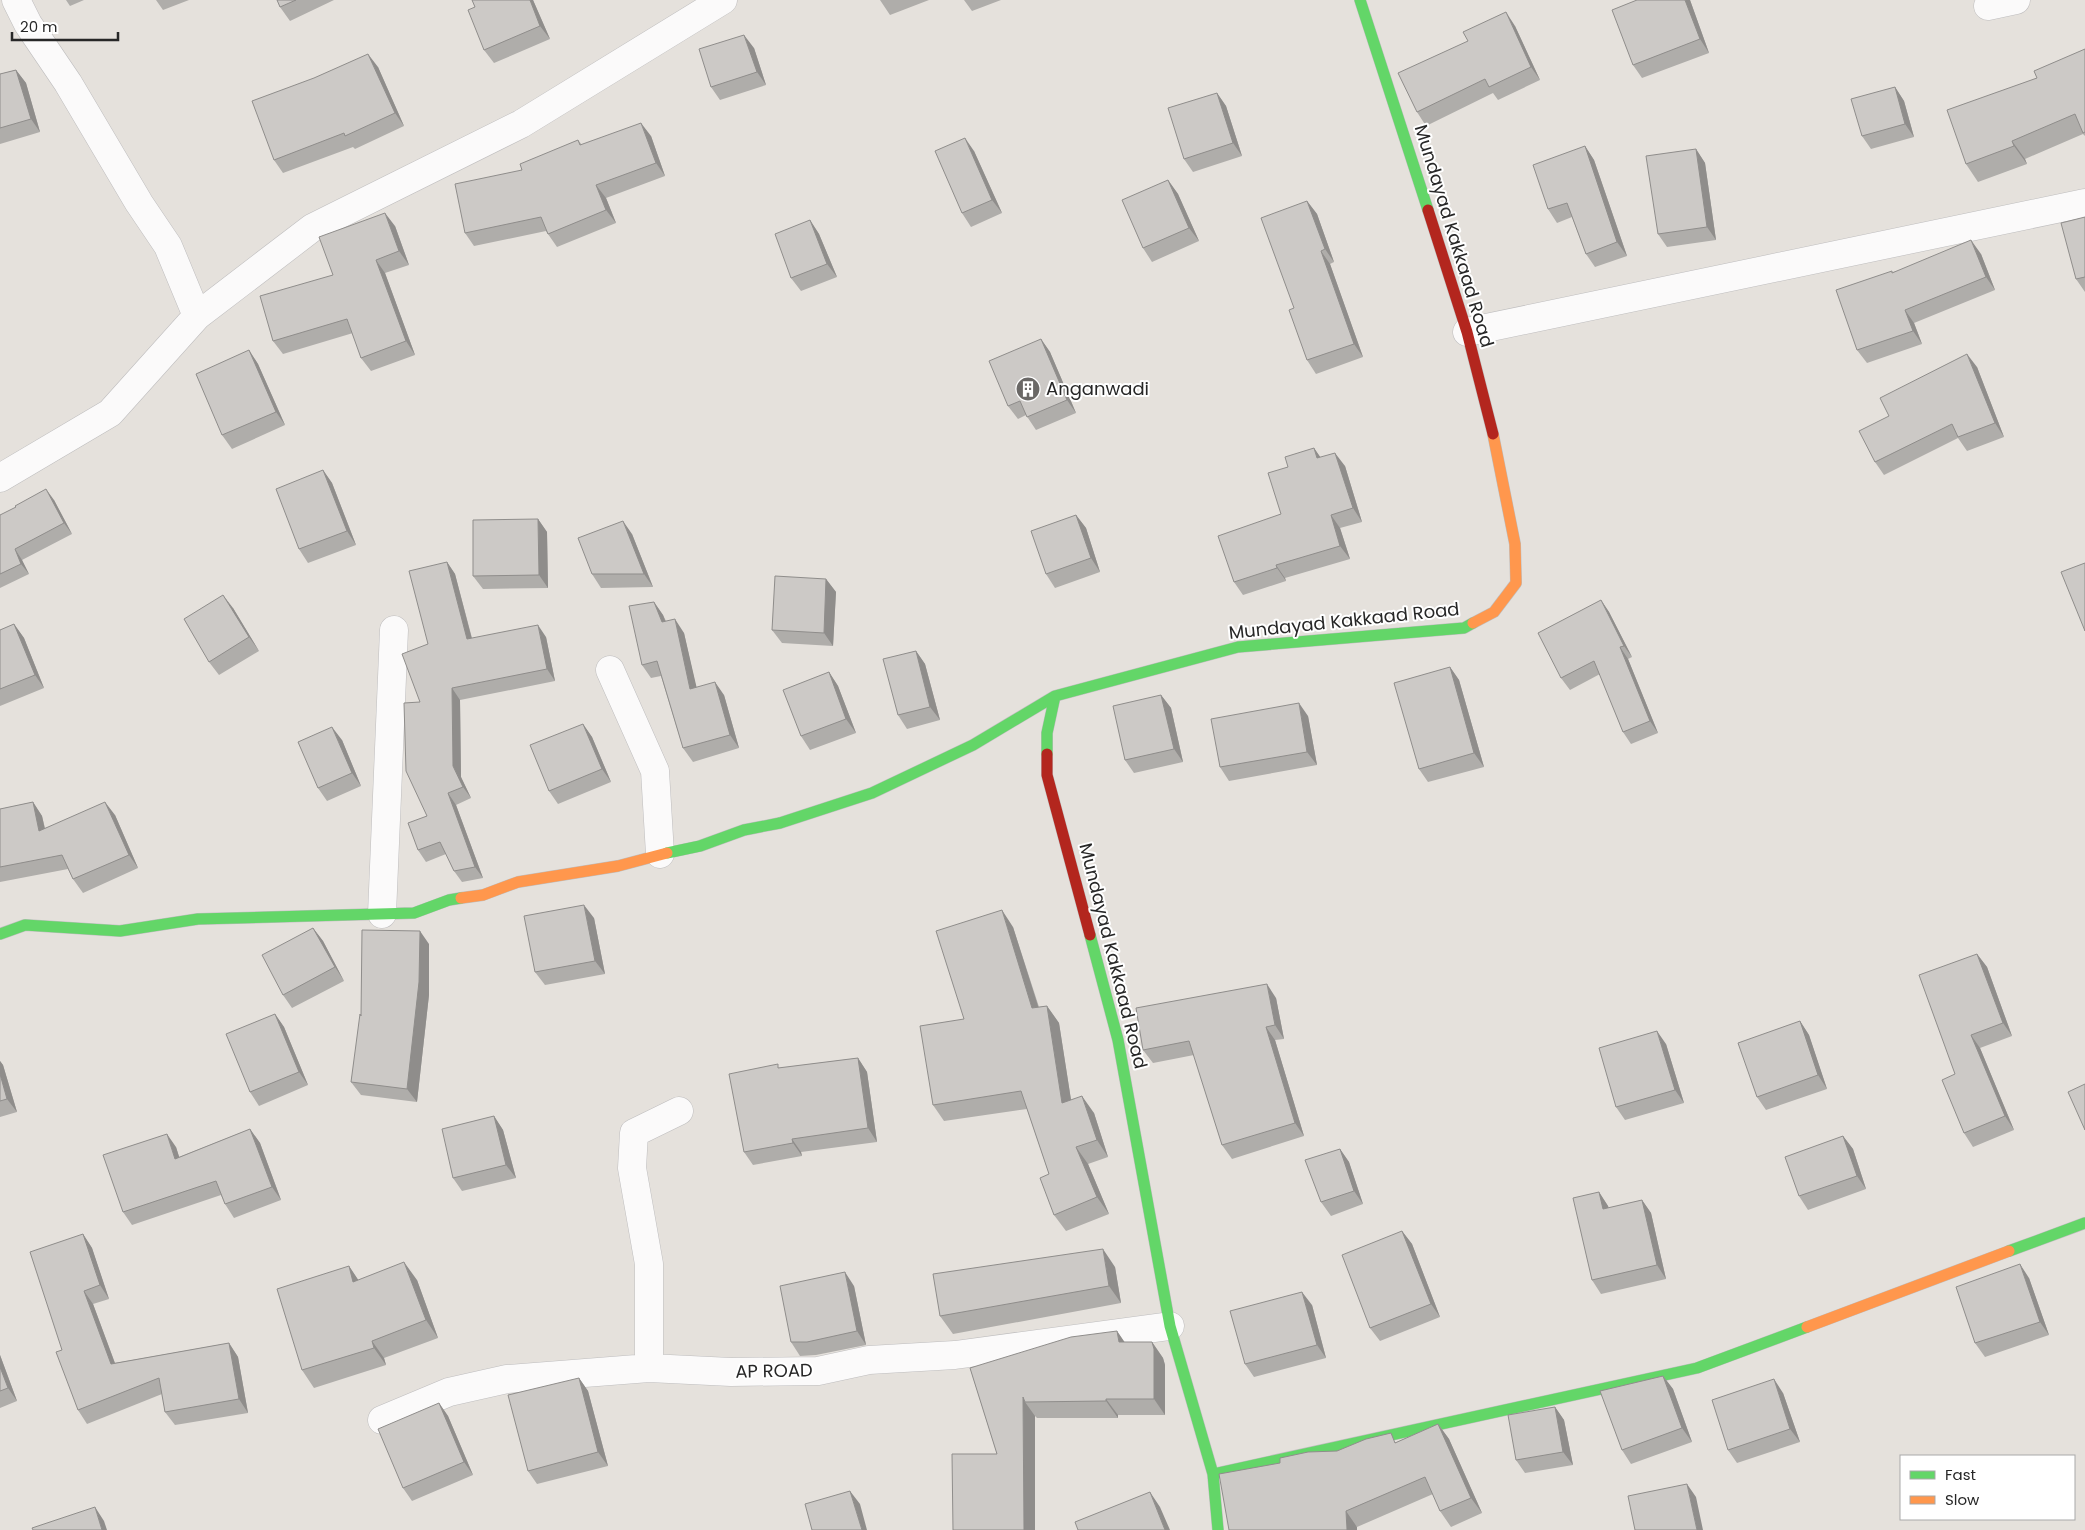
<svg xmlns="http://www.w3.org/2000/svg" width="2085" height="1530" font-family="Poppins,sans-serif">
<rect width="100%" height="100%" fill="#e5e1dc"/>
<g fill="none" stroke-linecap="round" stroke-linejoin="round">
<defs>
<path id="street" d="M16,0L28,24L68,83L139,203L168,246L197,316
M1988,6L2016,0
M1467,332L2085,203
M0,478L110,413L197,316L312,228L521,124L723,0
M610,670L655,771L660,854
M382,914L394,630
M649,1368V1264L632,1168L634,1133L679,1111
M382,1420L449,1392L507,1379L649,1368L731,1372L818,1371L869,1360L955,1355L1170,1326"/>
<path id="fast" d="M1360,0L1428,210
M1047,754V733L1055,696L1238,647L1464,628L1473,623
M667,853L700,846L744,830L780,823L872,793L973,745L1055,696
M0,934L25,925L120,931L198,919L414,913L449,900L461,898
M1090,935L1118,1040L1170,1326L1213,1474L1218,1530
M2009,1251L2085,1223
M1213,1474L1697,1368L1807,1327"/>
<path id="slow" d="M1473,623L1494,612L1516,583L1515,544L1493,434
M461,898L483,895L518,882L618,866L667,853
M1807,1327L2009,1251"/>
<path id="jam" d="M1428,210L1467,332L1493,434
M1047,754V775L1090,935"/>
</defs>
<use href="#street" stroke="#bebdbe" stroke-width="29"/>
<use href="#fast" stroke="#bebdbe" stroke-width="12"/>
<use href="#slow" stroke="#bebdbe" stroke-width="12"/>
<use href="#jam" stroke="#bebdbe" stroke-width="12"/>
<use href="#street" stroke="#fbfafa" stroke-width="28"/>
<use href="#fast" stroke="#63d668" stroke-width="11"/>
<use href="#slow" stroke="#ff974d" stroke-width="11"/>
<use href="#jam" stroke="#b3261e" stroke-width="11"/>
</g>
<path fill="#afadaa" d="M66,0H84L70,6Z
M156,0H189L163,10Z
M277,0H334L290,21L280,7Z
M472,0H533L550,39L494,63L484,50L475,7Z
M880,0H929L890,15Z
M964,0H1001L972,11Z
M1637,0H1690L1709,53L1642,78L1633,65Z
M1515,26L1540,80L1498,100L1493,93L1426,126L1417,112Z
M754,48L766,85L720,100L711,87Z
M2085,49V136L2083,134L2025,159L2027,164L1978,182L1966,164L2037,78Z
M378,67L404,126L355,149L353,147L283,173L274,160Z
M16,70L26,83L40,132L0,144V74Z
M1895,87L1904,101L1914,137L1871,149L1862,136Z
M1217,93L1226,106L1242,156L1193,172L1184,159Z
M651,136L665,176L606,198L616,223L557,247L548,234L546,231L474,246L465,233L522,170L578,140L582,145Z
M1585,146L1594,160L1627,256L1595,267L1586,254L1572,217L1557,223L1548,209Z
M1696,149L1705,163L1716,240L1667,247L1658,234Z
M974,151L1002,213L971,227L962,213Z
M1168,180L1178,194L1199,241L1152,262L1143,248Z
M1307,201L1317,214L1334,262L1330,264L1363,357L1316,374L1307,360L1294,308Z
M2085,217V292L2076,279Z
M810,220L819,234L837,277L801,291L791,278Z
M395,226L409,265L385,273L415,355L371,371L361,358L353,333L283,354L273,341Z
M1981,254L1995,290L1914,323L1922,344L1867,363L1857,350L1893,272Z
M1041,339L1050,352L1076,413L1036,430L1026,415L1018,419L1008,406Z
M249,350L258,364L285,425L232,449L222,435Z
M1977,367L2004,437L1967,451L1958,438L1884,475L1875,462L1889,416Z
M1314,448L1320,457L1345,466L1362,522L1340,528L1350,559L1285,578L1286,581L1243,595L1234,582L1281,514L1288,467Z
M323,470L332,483L356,545L308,563L299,549Z
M54,500L72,534L22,560L29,574L0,588V515Z
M1076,515L1086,528L1100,572L1055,588L1046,574Z
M538,519L547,532L548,588L483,589L473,576Z
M632,534L653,587L601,588L592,574Z
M447,562L455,574L472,638L546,637L555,681L460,700L461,777L471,798L456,805L483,878L462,882L454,871L446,854L426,862L418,850L427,816L420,702L428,644Z
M826,579L836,592L833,646L782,643L772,630Z
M1601,600L1609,612L1632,657L1628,659L1658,733L1631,744L1623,732L1600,674L1570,690L1561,678Z
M654,602L663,615L666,621L684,633L696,687L724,695L739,748L693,762L683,748L661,676L651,678L642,665Z
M233,608L259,651L219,675L209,662Z
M14,624L24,638L44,688L0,706V630Z
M916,651L925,664L940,720L907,729L898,715Z
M1450,667L1459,680L1484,767L1428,782L1419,769Z
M829,672L838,686L856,733L810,750L801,736Z
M1161,695L1171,708L1183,762L1134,773L1125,760Z
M1308,716L1317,765L1229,781L1220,767Z
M583,724L592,737L611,782L558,804L549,791Z
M342,740L361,786L327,801L318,788Z
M33,802L42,816L45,828L115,815L138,868L83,893L73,879L68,869L0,882V809Z
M594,918L605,974L545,985L535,972Z
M1013,927L1039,1007L1047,1006L1059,1023L1071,1100L1094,1113L1108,1157L1088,1164L1109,1214L1066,1231L1054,1215L1049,1174L1027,1109L944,1121L933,1105L964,1019Z
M313,928L323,941L344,981L292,1008L283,995Z
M429,944V995L417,1102L361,1095L351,1082L361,1016Z
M1977,954L1987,967L2012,1036L1980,1048L2014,1130L1973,1147L1964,1133L1955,1074Z
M1276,998L1284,1039L1275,1040L1304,1136L1232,1159L1222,1145L1194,1055L1153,1063L1143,1050Z
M275,1014L284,1027L308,1085L259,1106L250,1092Z
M1800,1021L1809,1035L1827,1089L1766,1110L1757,1097Z
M1666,1044L1684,1103L1625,1120L1616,1107Z
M858,1058L867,1072L877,1142L801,1152L802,1156L753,1165L744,1152L780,1068Z
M0,1061L3,1065L17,1112L0,1117Z
M494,1116L503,1130L516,1178L462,1191L453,1178Z
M250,1129L260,1143L281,1200L234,1218L225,1204L221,1195L132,1225L123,1212L176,1147L179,1157Z
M1843,1136L1853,1149L1866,1189L1808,1210L1799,1196Z
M1340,1149L1349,1162L1363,1204L1331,1216L1321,1202Z
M1599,1192L1608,1206L1609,1208L1642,1200L1651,1213L1666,1279L1601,1294L1592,1280Z
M1402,1231L1412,1244L1440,1317L1380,1341L1370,1328Z
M83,1234L92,1248L109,1299L93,1304L115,1363L229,1343L238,1357L248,1413L175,1425L165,1412L162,1394L87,1424L78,1410L62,1350Z
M349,1266L358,1280H417L438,1338L384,1358L386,1365L314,1388L302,1370Z
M1115,1267L1121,1303L953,1334L940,1316Z
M2029,1278L2049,1335L1985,1357L1975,1343Z
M854,1286L866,1345L816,1355L800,1356L791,1342Z
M1312,1305L1326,1358L1254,1377L1245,1364Z
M1117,1331L1124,1342H1152L1163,1358L1165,1365V1415H1118V1418H1037L1035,1416V1530H953L997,1454L970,1368Z
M0,1355L17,1401L0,1408Z
M1663,1376L1673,1389L1692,1442L1631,1464L1622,1450Z
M579,1378L588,1391L608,1466L537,1484L528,1471Z
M1783,1393L1800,1442L1737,1463L1728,1450Z
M439,1403L448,1416L473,1475L412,1501L403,1488Z
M1555,1407L1564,1420L1573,1465L1525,1473L1516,1460Z
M1438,1424L1449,1439L1482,1513L1451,1527L1440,1511L1433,1494L1357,1527L1280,1463L1337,1451L1397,1442Z"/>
<path fill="#8f8d8b" d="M530,0H533L550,39L540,26Z
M1685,0H1690L1709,53L1700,39Z
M1506,12L1515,26L1540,80L1531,67Z
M744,35L754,48L766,85L757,72Z
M368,54L378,67L404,126L395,113Z
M16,70L26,83L40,132L31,119Z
M1895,87L1904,101L1914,137L1905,124Z
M1217,93L1226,106L1242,156L1233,143Z
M641,123L651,136L665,176L656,163Z
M965,138L974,151L1002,213L992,200Z
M2012,141L2025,159L2027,164L2014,146Z
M1585,146L1594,160L1627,256L1617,242Z
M1696,149L1705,163L1716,240L1707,227Z
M1168,180L1178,194L1199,241L1189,228Z
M596,185L606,198L616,223L606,210Z
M1307,201L1317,214L1334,262L1325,249Z
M385,213L395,226L409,265L399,251Z
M810,220L819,234L837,277L827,264Z
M1971,240L1981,254L1995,290L1986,277Z
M1321,251L1330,264L1363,357L1354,344Z
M376,260L385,273L415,355L406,341Z
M1905,310L1914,323L1922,344L1913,331Z
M1041,339L1050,352L1076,413L1067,400Z
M249,350L258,364L285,425L276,412Z
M1967,354L1977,367L2004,437L1995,423Z
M1314,448L1323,461L1317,458Z
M1335,453L1345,466L1362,522L1353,508Z
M323,470L332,483L356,545L347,531Z
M46,489L54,500L72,534L64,523Z
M1076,515L1086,528L1100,572L1091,558Z
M1331,515L1340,528L1350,559L1340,546Z
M538,519L547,532L548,588L539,575Z
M623,521L632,534L653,587L644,574Z
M15,549L22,560L29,574L21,564Z
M447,562L455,574L475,651L467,639Z
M1276,565L1285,578L1286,581L1277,568Z
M826,579L836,592L833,646L824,633Z
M223,595L233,608L259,651L249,637Z
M1601,600L1609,612L1632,657L1624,646Z
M654,602L663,615L671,636L662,622Z
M675,619L684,633L700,702L690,689Z
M14,624L24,638L44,688L35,675Z
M538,625L546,637L555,681L547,669Z
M1620,647L1628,659L1658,733L1650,721Z
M916,651L925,664L940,720L930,707Z
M1450,667L1459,680L1484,767L1474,753Z
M829,672L838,686L856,733L846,719Z
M715,682L724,695L739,748L730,735Z
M452,688L460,700L461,777L471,798L463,787L453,766Z
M1161,695L1171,708L1183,762L1174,749Z
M1299,703L1308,716L1317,765L1307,752Z
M583,724L592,737L611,782L602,769Z
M332,727L342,740L361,786L352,773Z
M448,793L456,805L483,878L475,867Z
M33,802L42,816L48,844L39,831Z
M105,802L115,815L138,868L129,855Z
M584,905L594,918L605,974L595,961Z
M1002,910L1013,927L1044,1025L1032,1008Z
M313,928L323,941L344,981L335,967Z
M420,931L429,944V995L417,1102L407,1089Z
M1977,954L1987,967L2012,1036L2003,1023Z
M1267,984L1276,998L1284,1039L1275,1025Z
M1047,1006L1059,1023L1074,1119L1062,1103Z
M275,1014L284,1027L308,1085L299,1072Z
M1800,1021L1809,1035L1827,1089L1818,1075Z
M1266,1027L1275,1040L1304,1136L1295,1123Z
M1657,1031L1666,1044L1684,1103L1675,1090Z
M1971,1035L1980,1048L2014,1130L2005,1116Z
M858,1058L867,1072L877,1142L868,1128Z
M0,1061L3,1065L17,1112L7,1099L0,1074Z
M1082,1096L1094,1113L1108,1157L1097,1140Z
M494,1116L503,1130L516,1178L506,1165Z
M250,1129L260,1143L281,1200L272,1187Z
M167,1134L176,1147L184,1172L175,1159Z
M1843,1136L1853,1149L1866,1189L1857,1176Z
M792,1139L801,1152L802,1156L793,1143Z
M1076,1147L1088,1164L1109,1214L1097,1197Z
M1340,1149L1349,1162L1363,1204L1354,1191Z
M1599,1192L1608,1206L1612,1222L1603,1209Z
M1642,1200L1651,1213L1666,1279L1657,1265Z
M1402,1231L1412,1244L1440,1317L1431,1304Z
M83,1234L92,1248L109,1299L100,1285Z
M1103,1249L1115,1267L1121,1303L1109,1286Z
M404,1262L417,1280L438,1338L426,1320Z
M2020,1264L2029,1278L2049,1335L2040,1322Z
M349,1266L361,1284L353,1282Z
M845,1272L854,1286L866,1345L857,1331Z
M84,1291L93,1304L120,1377L111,1364Z
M1302,1292L1312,1305L1326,1358L1317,1345Z
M1117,1331L1128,1347L1119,1342Z
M372,1341L384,1358L386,1365L374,1348Z
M1152,1342L1163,1358L1165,1365V1415L1154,1399Z
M229,1343L238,1357L248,1413L239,1399Z
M0,1355L17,1401L8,1388L0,1367Z
M1663,1376L1673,1389L1692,1442L1682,1428Z
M579,1378L588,1391L608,1466L598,1452Z
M1774,1379L1783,1393L1800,1442L1790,1429Z
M1023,1397L1025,1402L1035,1416V1530H1024Z
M1106,1399L1118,1415V1418L1106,1401Z
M439,1403L448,1416L473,1475L464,1462Z
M1555,1407L1564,1420L1573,1465L1563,1452Z
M1438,1424L1449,1439L1482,1513L1471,1498Z
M1687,1484L1696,1497L1703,1530H1697Z
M850,1491L860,1504L867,1530H862Z
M1150,1492L1160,1507L1170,1530H1165Z
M95,1507L104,1521L107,1530H102Z
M1346,1511L1357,1527V1530H1347Z"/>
<path fill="#ccc9c6" stroke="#8f8d8b" d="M277,0H296L280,7Z
M472,0H530L540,26L484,50L468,10L475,7Z
M1637,0H1685L1700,39L1633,65L1612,10Z
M1506,12L1531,67L1489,87L1485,79L1417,112L1398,73L1468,41L1463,32Z
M744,35L757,72L711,87L699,49Z
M2085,49V132L2083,133L2075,114L2012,141L2014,146L1966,164L1947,110L2037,78L2034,71Z
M368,54L395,113L345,136L344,133L274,160L252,101L314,78Z
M16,70L31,119L0,128V74Z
M1895,87L1905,124L1862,136L1851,99Z
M1217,93L1233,143L1184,159L1168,108Z
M641,123L656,163L596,185L606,210L548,234L541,217L465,233L455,184L522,170L520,164L578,140L580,145Z
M965,138L992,200L962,213L935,151Z
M1585,146L1617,242L1586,254L1567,203L1548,209L1533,165Z
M1696,149L1707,227L1658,234L1646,156Z
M1168,180L1189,228L1143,248L1122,200Z
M1307,201L1325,249L1321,251L1354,344L1307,360L1289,310L1294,308L1261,218Z
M385,213L399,251L376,260L406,341L361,358L347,319L273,341L260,296L333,275L319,237Z
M2085,217V277L2076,279L2061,223Z
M810,220L827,264L791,278L775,234Z
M1971,240L1986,277L1905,310L1913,331L1857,350L1836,290L1892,271V273Z
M1041,339L1067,400L1027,417L1020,401L1008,406L989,361Z
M249,350L276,412L222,435L196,374Z
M1967,354L1995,423L1958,437L1952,424L1875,462L1859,431L1889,416L1880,398Z
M1314,448L1317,458L1335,453L1353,508L1331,515L1340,546L1276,565L1277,568L1234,582L1218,536L1281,514L1268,473L1288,467L1285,457Z
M323,470L347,531L299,549L276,489Z
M46,489L64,523L15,549L21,564L0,574V515L16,507L15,506Z
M1076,515L1091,558L1046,574L1031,531Z
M538,519L539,575L473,576V520Z
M623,521L644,574H592L578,538Z
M447,562L467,639L538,625L547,669L452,688L453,766L463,787L448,793L475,867L454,871L440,842L418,850L408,823L427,816L406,771L404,703L420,702L402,654L428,644L409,571Z
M2085,563V631L2061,572Z
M775,576L826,579L824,633L772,630Z
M223,595L249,637L209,662L184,619Z
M1601,600L1624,646L1620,647L1650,721L1623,732L1594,661L1561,678L1538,633Z
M654,602L662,622L675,619L690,689L715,682L730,735L683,748L657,661L642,665L629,606Z
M14,624L35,675L0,689V630Z
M916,651L930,707L898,715L883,659Z
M1450,667L1474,753L1419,769L1394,683Z
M829,672L846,719L801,736L783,690Z
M1161,695L1174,749L1125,760L1113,706Z
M1299,703L1307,752L1220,767L1211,719Z
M583,724L602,769L549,791L530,745Z
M332,727L352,773L318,788L298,742Z
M33,802L39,831L105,802L129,855L73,879L62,855L0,867V809Z
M584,905L595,961L535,972L524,916Z
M1002,910L1032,1008L1047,1006L1062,1103L1082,1096L1097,1140L1076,1147L1097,1197L1054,1215L1040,1178L1049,1174L1021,1091L933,1105L920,1026L964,1019L936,931Z
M313,928L335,967L283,995L262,955Z
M362,930L420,931L419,982L407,1089L351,1082L360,1014L361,1016Z
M1977,954L2003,1023L1971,1035L2005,1116L1964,1133L1942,1080L1955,1074L1919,975Z
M1267,984L1275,1025L1266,1027L1295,1123L1222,1145L1189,1041L1143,1050L1136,1008Z
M275,1014L299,1072L250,1092L226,1034Z
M1800,1021L1818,1075L1757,1097L1738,1043Z
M1657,1031L1675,1090L1616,1107L1599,1048Z
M858,1058L868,1128L792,1139L793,1143L744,1152L729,1074L778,1064V1068Z
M0,1074L7,1099L0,1101Z
M2085,1084V1130L2068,1092Z
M494,1116L506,1165L453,1178L442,1129Z
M250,1129L272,1187L225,1204L216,1181L123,1212L103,1155L167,1134L175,1159Z
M1843,1136L1857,1176L1799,1196L1785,1157Z
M1340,1149L1354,1191L1321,1202L1305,1160Z
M1599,1192L1603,1209L1642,1200L1657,1265L1592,1280L1573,1198Z
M1402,1231L1431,1304L1370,1328L1342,1255Z
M83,1234L100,1285L84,1291L111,1364L229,1343L239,1399L165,1412L159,1378L78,1410L56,1352L62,1350L30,1252Z
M1103,1249L1109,1286L940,1316L933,1274Z
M404,1262L426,1320L372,1341L374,1348L302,1370L277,1289L349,1266L353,1282Z
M2020,1264L2040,1322L1975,1343L1956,1287Z
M845,1272L857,1331L807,1342H791L780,1286Z
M1302,1292L1317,1345L1245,1364L1230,1311Z
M1117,1331L1119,1342H1152L1154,1349V1399H1106V1401L1025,1402L1023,1397L1024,1530H953L952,1454H997L970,1368L1071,1337Z
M0,1367L8,1388L0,1391Z
M1663,1376L1682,1428L1622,1450L1600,1391Z
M579,1378L598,1452L528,1471L508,1395Z
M1774,1379L1790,1429L1728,1450L1712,1400Z
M439,1403L464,1462L403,1488L378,1429Z
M1555,1407L1563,1452L1516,1460L1508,1415Z
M1438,1424L1471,1498L1440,1511L1425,1477L1346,1511L1347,1530H1229L1219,1474L1280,1463V1458L1308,1452L1337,1451L1366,1439L1391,1433L1395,1443Z
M1687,1484L1697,1530H1635L1628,1496Z
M850,1491L862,1530H812L805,1504Z
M1150,1492L1165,1530H1078L1075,1522Z
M95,1507L102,1530H33L32,1528Z"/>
<defs>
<symbol id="building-disc" viewBox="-11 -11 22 22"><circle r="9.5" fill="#6a6866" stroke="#fff"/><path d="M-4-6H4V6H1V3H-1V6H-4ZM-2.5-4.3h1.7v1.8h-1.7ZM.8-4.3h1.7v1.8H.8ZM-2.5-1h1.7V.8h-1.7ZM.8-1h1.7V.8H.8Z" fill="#fff"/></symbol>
</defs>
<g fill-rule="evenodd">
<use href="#building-disc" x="1014" y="375" width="28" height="28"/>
</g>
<g text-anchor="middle" stroke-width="4" stroke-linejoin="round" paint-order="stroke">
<g font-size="18" fill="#272727" stroke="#fff">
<text transform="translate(1454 236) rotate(73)" y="6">Mundayad Kakkaad Road</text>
<text transform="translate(1344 621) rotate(-6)" y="6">Mundayad Kakkaad Road</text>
<text transform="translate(1113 956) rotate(76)" y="6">Mundayad Kakkaad Road</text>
<text transform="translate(774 1371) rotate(-1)" y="6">AP ROAD</text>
</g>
<g font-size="18" fill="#272727" stroke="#fff" text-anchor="start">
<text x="1046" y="395">Anganwadi</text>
</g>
</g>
<rect x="1900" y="1455" width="175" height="65" fill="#ffffff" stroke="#a9a9a9"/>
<rect x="1910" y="1471" width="25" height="8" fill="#63d668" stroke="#a9a9a9"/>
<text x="1945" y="1480" font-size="15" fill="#272727">Fast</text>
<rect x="1910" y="1496" width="25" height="8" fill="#ff974d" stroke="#a9a9a9"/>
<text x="1945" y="1505" font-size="15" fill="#272727">Slow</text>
<path d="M12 32v8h106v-8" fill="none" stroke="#272727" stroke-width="2.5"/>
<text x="20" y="32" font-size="15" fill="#272727" stroke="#ffffff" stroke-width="4" paint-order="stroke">20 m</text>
</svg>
